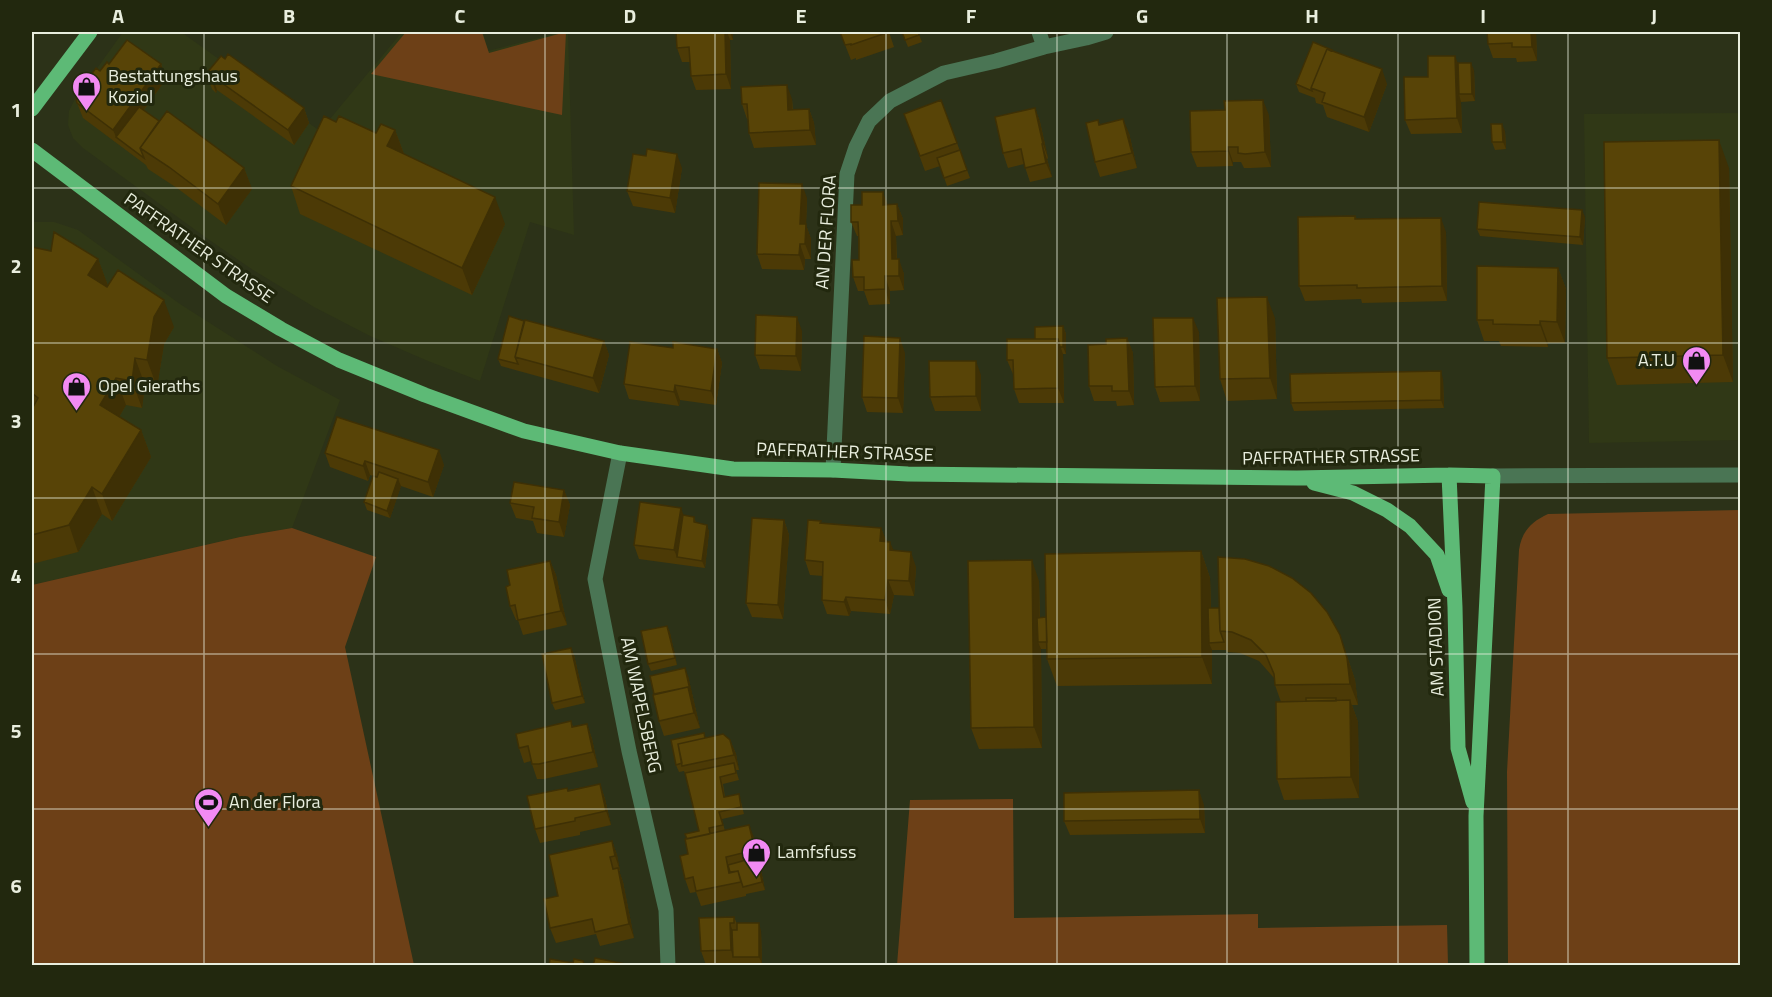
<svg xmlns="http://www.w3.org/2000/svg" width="1772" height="997" font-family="'Titillium Web',sans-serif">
<rect width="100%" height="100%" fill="#2c3218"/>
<path fill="#303816" d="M123,32H181L320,131L402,32H483L488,51L561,32H568L574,235L530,222L480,381L428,361L370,336L314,307L253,270L205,237L83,148L73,138L68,125L69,111L75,99Z
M1740,113V440L1589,443L1584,114Z
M32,222H54L78,230L180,304L277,366L340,400L292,528L240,537L32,585Z"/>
<path fill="#6d4017" d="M406,32H482L489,53L566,32L562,115L371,74Z
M1740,510V965H1508L1507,772L1519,550C1522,531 1531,522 1548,514Z
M292,528L376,557L345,647L414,965H32V585L240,537Z
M1013,799L1014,918L1258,914V928L1447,925L1448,965H897L910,800Z"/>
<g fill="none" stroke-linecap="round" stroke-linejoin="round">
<path stroke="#4a7554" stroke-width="15" d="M1039,32L1044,47
M620,453L595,579L629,751L666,910L668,966
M833,470L847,174L856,147L869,121L890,101L944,73L996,61L1044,47L1086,38L1106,32
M1493,476L1740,475"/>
<path stroke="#5dba76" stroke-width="15" d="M32,109L90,32
M32,150L226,296L281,329L339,360L425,395L524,431L620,453L733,469L833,470L908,474L1297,478L1449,475L1493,476L1476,816L1477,966
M1449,475L1455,607L1458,748L1473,802
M1314,483L1353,493L1387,510L1410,526L1437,555L1449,590"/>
</g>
<path fill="#4c3a06" d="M676,32H733V40H730L731,89L696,90L691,76L690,62H682L677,48Z
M840,32H889L894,47L856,60V58L851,60Z
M902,32H918L922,42L908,47Z
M1536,32L1537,61L1517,62L1516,58H1493L1488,44Z
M1332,50V51L1387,84L1369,132L1327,117L1323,105L1316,103L1315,98L1299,92L1296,84Z
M225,59L304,108L309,123L294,145L217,90L216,93L212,89L206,74Z
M1458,63L1474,70L1475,101L1461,102L1462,133L1411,134L1405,120Z
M109,64H161L166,79L144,110L159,121L244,168L252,189L226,225L177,188L148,169L146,165L83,118L77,103L100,71Z
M792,99L793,110L809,109L814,123L816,145L754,148L749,133L748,119H747L742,104Z
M941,100L970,178L947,186L940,166L925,171L904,114Z
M1035,108L1040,122L1048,158L1047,159L1052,177L1030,182L1024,164L1008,168L1003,153Z
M1269,115L1271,167L1251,168H1244L1241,162H1233V166L1197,167L1191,152Z
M1098,120L1100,125L1129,133L1137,168L1100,177L1095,162Z
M336,122L376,133L395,130L404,154L505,224L472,295L300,214L291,186Z
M1505,131L1506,149L1495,150L1492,142Z
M682,168L675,213L633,206L627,191Z
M1729,168L1733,382L1617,385L1607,358Z
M807,198L806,225L811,239V259H805L804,270L762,269L757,254Z
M897,204L903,219V235L896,236L897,259L904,274V290L890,291V304L869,305L864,291H858L853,277L859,260L858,236H857L851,222L888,205Z
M1355,216L1357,219L1446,232L1447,301L1362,303L1361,299L1305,301L1299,286Z
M1585,217L1583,245L1480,236L1477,229Z
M32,247L98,259L108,286L174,327L164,344L157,387L145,385L142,408L126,405L119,417L141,430L151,457L112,521L102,514L78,552L32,564Z
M1558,268L1566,289L1565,343H1548V347L1501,346L1499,341H1484L1477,320Z
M1275,318L1277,399L1227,401L1220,379Z
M1063,326L1066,334V354H1063L1064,403H1019L1014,389L1013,374L1007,360L1035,339Z
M802,331L801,371L760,369L755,355Z
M1199,332L1200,401L1160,402L1155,387Z
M1127,338L1133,353L1134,405L1117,406L1116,401H1094L1089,386L1106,344Z
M604,341L609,355L599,393L501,366L498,359Z
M673,348L717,349L722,363L716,405L680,400L679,406L629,399L624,384Z
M905,353L903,413L867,412L862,397Z
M981,375V411H935L930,397Z
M1443,379L1444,408L1294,411L1291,403Z
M325,453L444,465L433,497L401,486L390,518L367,510L364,502L373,476L370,475L368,481L330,467Z
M564,490L570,505L564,537L537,533L533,521L516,518L510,503Z
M683,515L694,517L696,523L707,525L709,532L705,568L639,559L634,545Z
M784,520L789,535L783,619L752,617L746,603Z
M821,521V524L881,528L886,541L894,551L916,567L914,596L894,595L890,614L851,611L849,616L827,614L822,600L823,576L810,575L805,560Z
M1201,551L1210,578L1211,608L1347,656L1355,680L1358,705H1352L1358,722L1359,798L1284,800L1277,779L1281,702L1275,685L1274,678L1259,661L1240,653L1227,652L1226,650H1212V684L1057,686L1047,659V649H1041L1042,748L979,749L971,728L1039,581L1040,618L1046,617Z
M550,561L556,575L567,625L523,635L518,620H516L510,606V585Z
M667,626L670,633L677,665L651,671L648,664Z
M571,648L574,655L585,703L555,710L552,703Z
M688,676L700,728L664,736L659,721Z
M571,721L573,727L587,724L592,739L598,767L544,779H537L531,761L524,763L519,748Z
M706,738L730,740L736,754L739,770H736L739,780L723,784L725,797L741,802L744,814L722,819L725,831L755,840L765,890L746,894V896L701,906L696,892L690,893L685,879L688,854L687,839L699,831L685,773L684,771L679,772L676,765Z
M600,784L605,799L611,825L580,832V835L540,843L535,829L568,790Z
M1204,805L1205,833L1070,835L1064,821Z
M612,841L617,855L620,871H619L623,882L634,938L600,946L596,934L556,943L550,928L558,896Z
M734,917L737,924L761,931L762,964L706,965L701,951Z"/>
<path fill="#3e3005" d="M725,32H727L730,40L731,89L726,74Z
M730,32H733V40Z
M1531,32H1536L1537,61L1532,47Z
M1455,56L1461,71L1459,94L1461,102L1462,133L1457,118Z
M1471,63L1474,70L1475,101L1472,94Z
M161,64L166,79L121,141L116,137L113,130Z
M1382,69L1387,84L1369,132L1364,117Z
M212,76L217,90L216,93L211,78Z
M787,85L792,99L793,125L788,110Z
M1263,100L1269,115L1271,167L1265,152Z
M304,108L309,123L294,145L288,130Z
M1035,108L1040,122L1048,158L1043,144Z
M809,109L814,123L816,145L810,130Z
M1123,119L1129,133L1137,168L1132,153Z
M1502,124L1505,131L1506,149L1503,142Z
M395,130L405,157L387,146Z
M1719,140L1729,168L1733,382L1723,355Z
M1042,144L1047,159L1052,177L1046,163Z
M1228,147L1233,162V166L1228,151Z
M677,154L682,168L675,213L670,198Z
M244,168L252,189L226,225L218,204Z
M802,184L807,198L806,225L811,239V259L805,244L800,224Z
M883,192L888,206L883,205Z
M495,197L505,224L472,295L462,268Z
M897,204L903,219V235L898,221Z
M1582,210L1585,217L1583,245L1580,237Z
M1441,218L1446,232L1447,301L1442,286Z
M891,221L896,236L897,274L892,259Z
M800,244L805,259L804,270L799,255Z
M98,259L108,286L98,303L88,275Z
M899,259L904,274V290L899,276Z
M1558,268L1566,289L1565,343L1557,322Z
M885,276L890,291V304L885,289Z
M1267,297L1275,318L1277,399L1270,378Z
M164,300L174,327L164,344L157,387L147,360L154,317Z
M797,317L802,331L801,371L796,356Z
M1193,318L1199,332L1200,401L1195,386Z
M1540,321L1548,343V347L1540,325Z
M1063,326L1066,334V354L1063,347Z
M900,338L905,353L903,413L898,398Z
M1127,338L1133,353L1134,405L1129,391Z
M1058,339L1063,354L1064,403L1058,388Z
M604,341L609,355L599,393L593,378Z
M717,349L722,363L716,405L711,391Z
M135,358L145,385L142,408L132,381Z
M976,361L981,375V411L976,396Z
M1441,371L1443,379L1444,408L1441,400Z
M116,378L126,405L110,432L100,405Z
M675,385L680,400L679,406L674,392Z
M141,430L151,457L112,521L102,494Z
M439,450L444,465L433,497L428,482Z
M365,461L370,475L368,481L363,466Z
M398,479L401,486L390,518L387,511Z
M92,487L102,514L78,552L69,525Z
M564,490L570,505L564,537L559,522Z
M681,508L686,522L677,557L674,550Z
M784,520L789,535L783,619L778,605Z
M707,525L709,532L705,568L702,561Z
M881,528L887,542L880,541Z
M890,542L896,556L890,550Z
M1201,551L1210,578L1212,643H1209L1212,650V684L1202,657Z
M911,552L916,567L914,596L909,581Z
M1032,560L1039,581L1040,642H1038L1041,649L1042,748L1034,727Z
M550,561L556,575L567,625L561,611Z
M888,580L894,595L890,614L885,600Z
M846,597L851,611L849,616L844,602Z
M667,626L670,633L677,665L675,658Z
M1340,635L1355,680L1358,705L1350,684Z
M571,648L574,655L585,703L582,696Z
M685,668L688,676L700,728L694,713Z
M1350,700L1358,722L1359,798L1351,777Z
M587,724L592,739L598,767L593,752Z
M730,740L736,754L739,770L734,755Z
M600,784L605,799L611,825L606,811Z
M1199,790L1204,805L1205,833L1200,819Z
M749,825L755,840L760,865L755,850Z
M612,841L617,855L620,871L615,856Z
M757,857L760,865L765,890L762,882Z
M618,868L623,882L634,938L629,924Z
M730,923L735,938L733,957L731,950Z
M759,923L761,931L762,964L759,957Z"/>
<path fill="#584407" stroke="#3e3005" stroke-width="1.5" d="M676,32H725L726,74L691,76L689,47L677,48Z
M840,32H889L851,45V44L845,45Z
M902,32H918L919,35L905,40Z
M1487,32H1531L1532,47H1512V43L1488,44Z
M127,40L161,64L113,130L77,103L76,99L77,94L96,68L100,71L107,62L109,64Z
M1313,42L1332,50L1331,51L1327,49L1311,88L1312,91L1296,84Z
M1327,49L1382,69L1364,117L1322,102L1325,93L1311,88Z
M228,54L304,108L288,130L212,76L211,78L206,74L221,56L225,59Z
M1428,56H1455L1457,118L1405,120L1404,77H1428Z
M1458,63H1471L1472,94H1459Z
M787,85L788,110L809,109L810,130L749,133L747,104H742L741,87Z
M941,100L957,143L920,156L904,114Z
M1263,100L1265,152L1245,154L1238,153V147H1228V151L1191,152L1190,111L1225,110L1224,101Z
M139,107L159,121L140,148L144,158L116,137Z
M1035,108L1043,144H1042L1046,163L1025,168L1021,149L1003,153L995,117Z
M167,111L244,168L218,204L169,167L140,148Z
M324,116L336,122L339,116L376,133L381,124L395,130L387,146L495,197L462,268L291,186Z
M1123,119L1132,153L1095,162L1086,123L1098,120L1099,125Z
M1491,124H1502L1503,142H1492Z
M1719,140L1723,355L1607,358L1604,142Z
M647,149L677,154L670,198L627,191L633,154L646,156Z
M960,150L967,170L944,178L937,158Z
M759,183L802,184L800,224H806L805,244H800L799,255L757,254Z
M862,192H883V205L897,204L898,221H891L892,259H899V276H885V289L864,290V277H853L852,260H859V241L858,222H851V205H862Z
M1479,202L1582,210L1580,237L1477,229Z
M1355,216V219L1441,218L1442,286L1357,288V285L1299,286L1298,217Z
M54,232L98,259L88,275L107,287L118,270L164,300L154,317L147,360L135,358L132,381L116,378L100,405L141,430L102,494L92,487L69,525L32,535V409L38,398L32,393V247L51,251Z
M1477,266L1558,268L1557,322L1540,321V325L1493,324V320H1477Z
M1267,297L1270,378L1220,379L1217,298Z
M756,315L797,317L796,356L755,355Z
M509,316L524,321L515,357L518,364L498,359Z
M1153,318H1193L1195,386L1155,387Z
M525,320L604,341L593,378L515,357Z
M1063,326V347H1060L1058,339H1035V327Z
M864,336L900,338L898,398L862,397Z
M1127,338L1129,391H1112V386H1089L1088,345L1106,344V339Z
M1007,339H1058V388L1014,389L1013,360H1007Z
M630,342L673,348V342L717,349L711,391L675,385L674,392L624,384Z
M929,361H976V396L930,397Z
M1441,371V400L1291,403L1290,374Z
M337,417L439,450L428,482L365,461L363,466L325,453Z
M379,472L398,479L387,511L364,502L373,476L377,477Z
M514,482L564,490L559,522L532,518L534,507L510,503Z
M640,502L681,508L674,550L634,545Z
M683,515L694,517V522L707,525L702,561L677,557Z
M752,518L784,520L778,605L746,603Z
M808,520L821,521L820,523L881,528L880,541L890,542V550L911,552L909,581L888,580L885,600L846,597L844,602L822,600L823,562L805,560Z
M1201,551L1202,657L1047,659L1045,554Z
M1218,557L1245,559L1269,566L1292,578L1311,593L1327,612L1340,635L1347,658L1350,684L1275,685L1274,674L1266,655L1251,640L1232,632L1220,631Z
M1032,560L1034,727L971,728L968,561Z
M550,561L561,611L518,620L515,605L510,606L506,587L510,585L507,570Z
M1208,608H1219L1220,631L1224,642L1209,643Z
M1046,617L1047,642H1038L1037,618Z
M667,626L675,658L648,664L641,631Z
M571,648L582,696L552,703L542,654Z
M685,668L691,694L688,687L654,694L650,676Z
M688,687L694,713L659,721L653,695Z
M1306,698H1336V701H1306Z
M1350,700L1351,777L1277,779L1276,702Z
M571,721L572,727L587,724L593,752L539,764H532L528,746L519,748L516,734Z
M704,733L705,738L678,744L682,763L676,765L671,740Z
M723,734L730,740L734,755L682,766L678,744Z
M734,763L736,773L720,777L724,797L739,794L741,807L719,812L723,825L709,828L710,834L687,839L685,834L699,831L685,773Z
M600,784L606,811L575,818V821L535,829L527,796L567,788L568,791Z
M1199,790L1200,819L1064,821V793Z
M749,825L755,850L726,857L729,873L738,871L741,882L696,891L693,877L685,879L680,856L688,854L685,839Z
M612,841L615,856L610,857L613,869L618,868L629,924L595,932L592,919L550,928L544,899L558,896L549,855Z
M757,857L762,882L743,887L738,871L730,872L728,865Z
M734,917V923H730L731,950L701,951L699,918Z
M737,923H759V957H733L732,930H737Z
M595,958L631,965V966H593Z
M550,959L573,963L574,959L583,961L584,964L590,966H549Z"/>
<path fill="none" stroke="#e9eede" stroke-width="1.5" stroke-opacity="0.55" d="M204,32V966M374,32V966M545,32V966M715,32V966M886,32V966M1057,32V966M1227,32V966M1398,32V966M1568,32V966M32,188H1740M32,343H1740M32,498H1740M32,654H1740M32,809H1740"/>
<defs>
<symbol id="shop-pin" viewBox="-11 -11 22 30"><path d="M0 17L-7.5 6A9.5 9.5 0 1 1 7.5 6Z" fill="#f28af3" stroke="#22280e"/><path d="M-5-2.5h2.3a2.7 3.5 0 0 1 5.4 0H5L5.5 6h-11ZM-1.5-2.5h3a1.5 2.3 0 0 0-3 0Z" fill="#111"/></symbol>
<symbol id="stadium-pin" viewBox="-11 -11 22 30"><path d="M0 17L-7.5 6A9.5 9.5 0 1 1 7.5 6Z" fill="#f28af3" stroke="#22280e"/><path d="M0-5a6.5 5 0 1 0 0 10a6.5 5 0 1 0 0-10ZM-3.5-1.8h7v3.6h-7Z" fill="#111"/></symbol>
</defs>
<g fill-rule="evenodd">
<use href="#shop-pin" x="70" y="70" width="33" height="45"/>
<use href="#shop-pin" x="1680" y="344" width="33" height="45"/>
<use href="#shop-pin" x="60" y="370" width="33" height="45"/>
<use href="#stadium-pin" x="192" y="786" width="33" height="45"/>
<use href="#shop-pin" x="740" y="836" width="33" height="45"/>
</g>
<g text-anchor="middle" stroke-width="6" stroke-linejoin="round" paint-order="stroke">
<g font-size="18" fill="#e9eede" stroke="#22280e" text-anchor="start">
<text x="108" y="82">Bestattungshaus<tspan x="108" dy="21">Koziol</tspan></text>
<text x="1675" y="366" text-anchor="end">A.T.U</text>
<text x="98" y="392">Opel Gieraths</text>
<text x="229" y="808">An der Flora</text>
<text x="777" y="858">Lamfsfuss</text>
</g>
<g font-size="18" fill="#e9eede" stroke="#22280e">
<text transform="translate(826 232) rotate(-86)" y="6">AN DER FLORA</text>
<text transform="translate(199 248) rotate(35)" y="6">PAFFRATHER STRASSE</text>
<text transform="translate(845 452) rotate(2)" y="6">PAFFRATHER STRASSE</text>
<text transform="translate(1331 457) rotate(-1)" y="6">PAFFRATHER STRASSE</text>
<text transform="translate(1436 647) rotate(-92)" y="6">AM STADION</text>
<text transform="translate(641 705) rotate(78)" y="6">AM WAPELSBERG</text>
</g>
</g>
<rect width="1772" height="997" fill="none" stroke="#22280e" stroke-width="66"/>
<rect x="33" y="33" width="1706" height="931" fill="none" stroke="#e9eede" stroke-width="2"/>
<g font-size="20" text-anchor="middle" font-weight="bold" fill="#e9eede">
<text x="118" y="23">A</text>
<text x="289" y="23">B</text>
<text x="460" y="23">C</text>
<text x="630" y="23">D</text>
<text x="801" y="23">E</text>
<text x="971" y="23">F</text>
<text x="1142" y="23">G</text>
<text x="1312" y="23">H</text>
<text x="1483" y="23">I</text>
<text x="1654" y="23">J</text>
<text x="16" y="117">1</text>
<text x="16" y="273">2</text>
<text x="16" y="428">3</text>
<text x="16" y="583">4</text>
<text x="16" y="738">5</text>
<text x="16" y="893">6</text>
</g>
</svg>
